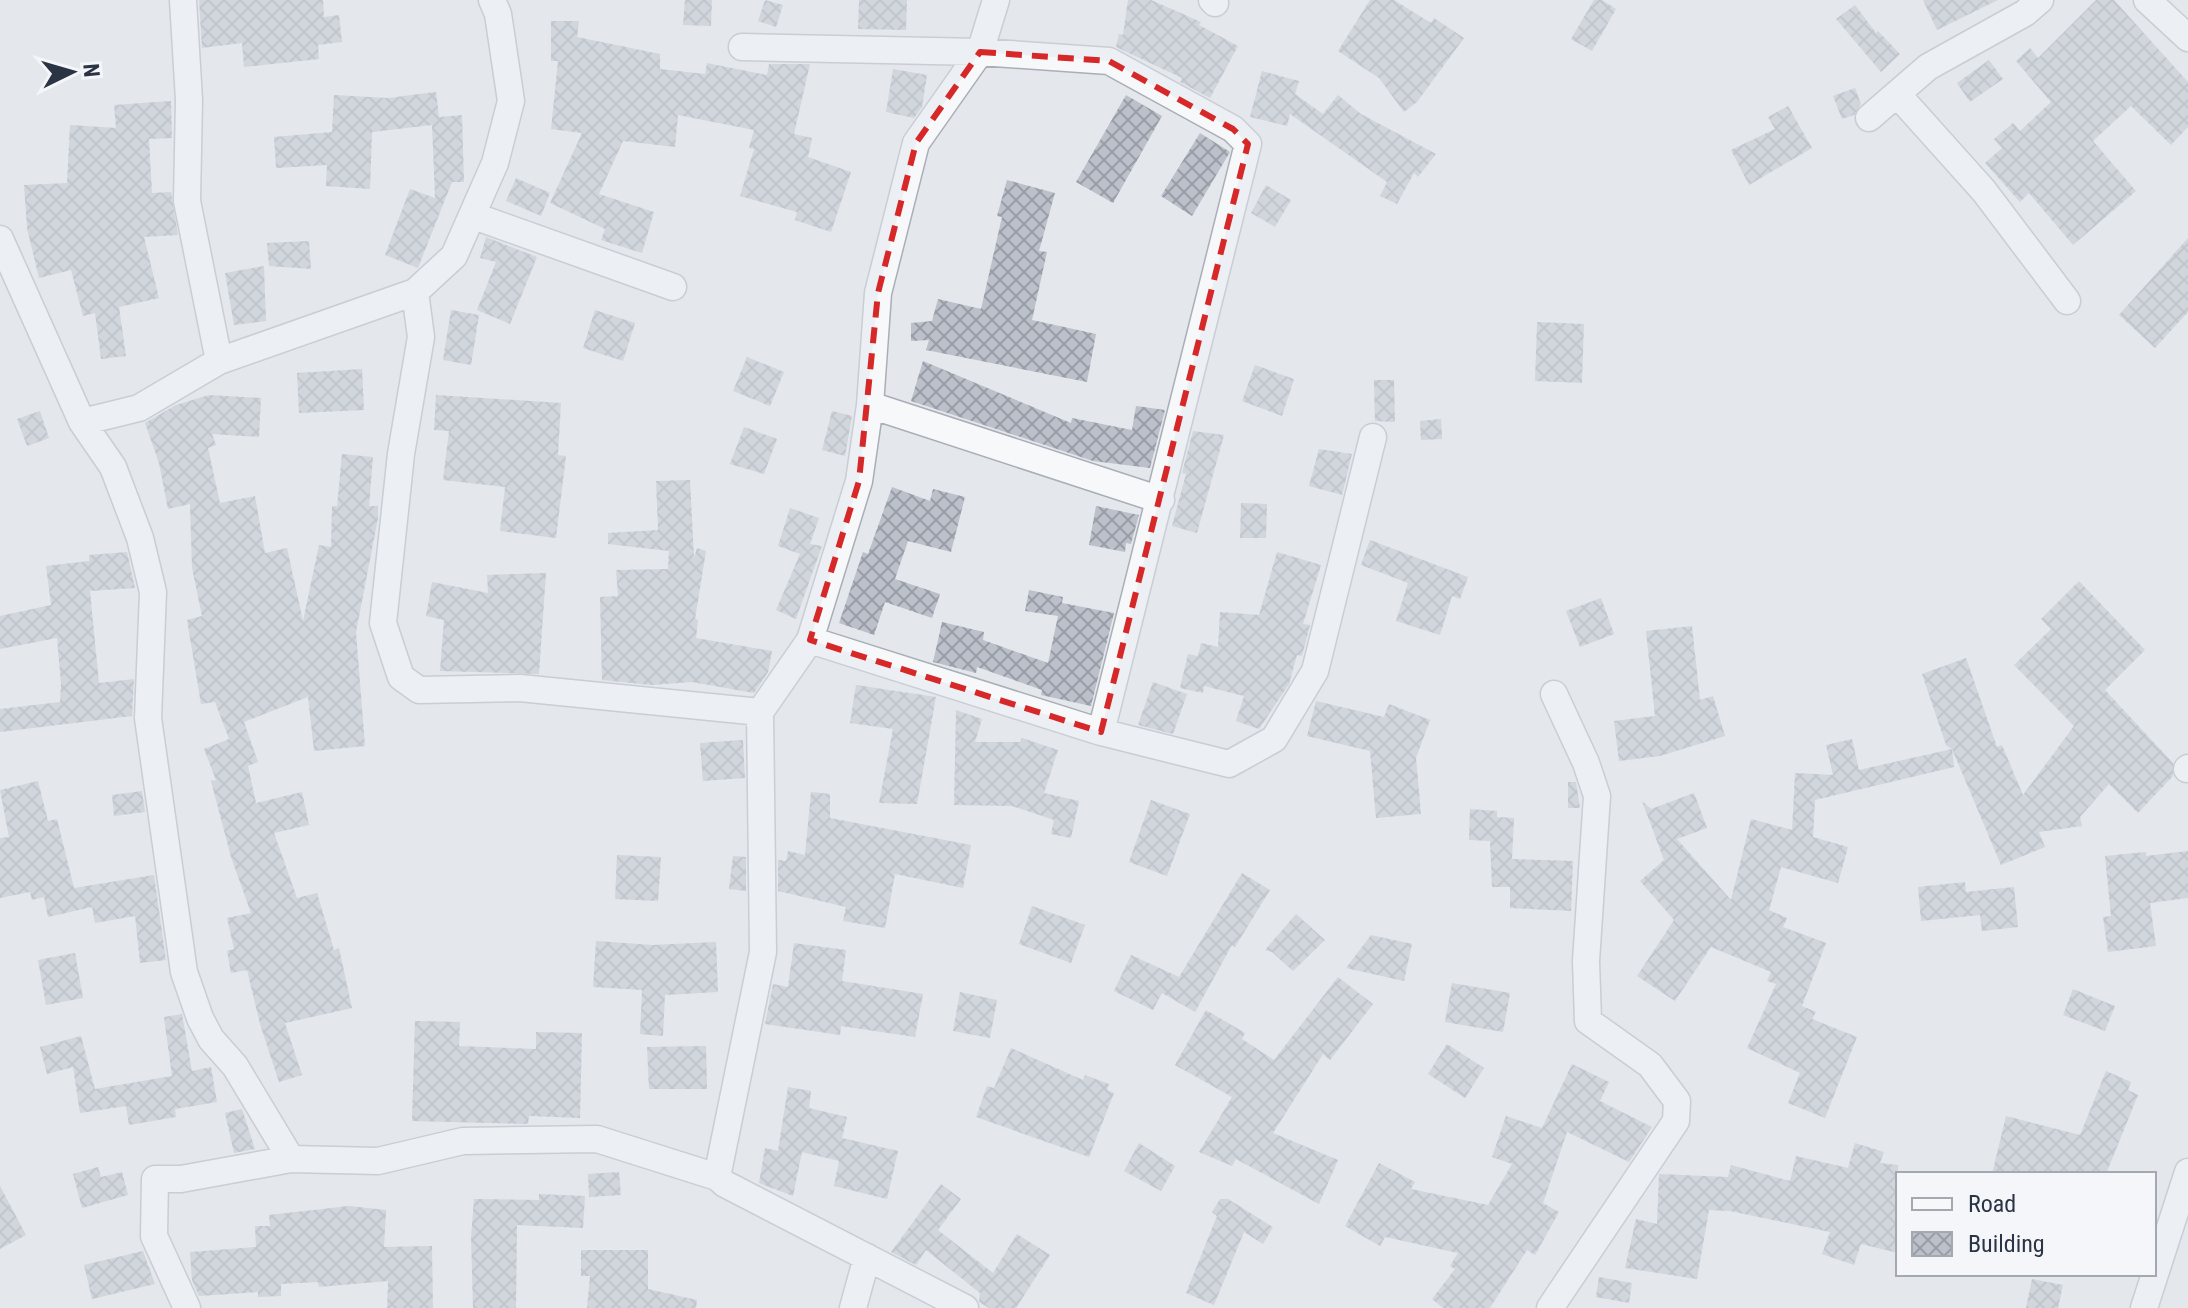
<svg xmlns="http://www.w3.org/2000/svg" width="2188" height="1308" font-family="'Roboto Condensed',sans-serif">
<defs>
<pattern id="building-cross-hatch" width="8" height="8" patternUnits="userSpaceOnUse" patternTransform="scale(2)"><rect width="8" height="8" fill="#bbc0ca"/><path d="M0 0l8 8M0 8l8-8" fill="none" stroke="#989da6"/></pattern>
</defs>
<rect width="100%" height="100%" fill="#e4e7ec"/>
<path fill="url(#building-cross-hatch)" d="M199,0H323L324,17L339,15L342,42L318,45L319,59L244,67L242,43L202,48Z
M685,0H712L711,26L683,25Z
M765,0L783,5L776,27L758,21Z
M859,0H907L906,30L858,29Z
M1128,0H1151L1201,22L1199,25L1238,46L1210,98L1180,82L1182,78L1116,47L1119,34L1123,35Z
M1370,0H1394L1431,23L1434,18L1464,38L1417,102L1404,112L1379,78L1338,51Z
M1594,0H1602L1616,9L1592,51L1571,39Z
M1923,0H1998L1937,30Z
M2096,0H2114L2188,82V127L2171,145L2131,106L2093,141L2136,191L2073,245L2029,193L2020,202L1985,163L2002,148L1994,139L2013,123L2020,131L2051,102L2016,61L2030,48L2038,58Z
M1855,5L1876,33L1878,31L1900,54L1881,72L1836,19Z
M551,21H579L577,37L660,54V69L705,74L707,63L767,75L769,64H810L794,134L812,138L808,157L851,172L831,232L795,220L797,212L740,196L754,149L749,148L754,130L678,115L675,147L623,141L599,194L654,212L642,253L601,240L605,229L550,203L582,133L551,129L558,61H551Z
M1989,60L2003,79L1970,102L1957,83Z
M893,69L927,75L922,107L914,118L886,112Z
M1262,71L1299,81L1295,94L1323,114L1338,95L1361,114L1436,154L1418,177L1414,173L1397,204L1380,196L1387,182L1290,114L1287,126L1250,117Z
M1855,88L1861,104L1854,115L1842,119L1833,96Z
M436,92L439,117L462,115L464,182H452L418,268L385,255L410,189L435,198L432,125L372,132L370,189L326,186L327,165L276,168L274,137L332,132L334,95L388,98Z
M1126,95L1162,116L1113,203L1076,182Z
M171,101L172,138L149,139L152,193L171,192L178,235L144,237L159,298L119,307L126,356L101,359L95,313L83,316L71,270L39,278L27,228L24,185L67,183L70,125L116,128L114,105Z
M1788,106L1812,148L1749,185L1731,150L1775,129L1768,117Z
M1200,133L1230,152L1192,216L1161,196Z
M516,178L550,193L541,216L506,201Z
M1007,180L1055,193L1039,251L1047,252L1032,320L1096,334L1087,382L926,350L929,340L911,341V323L932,321L938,299L981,309L1002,217L997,216Z
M1266,185L1291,200L1275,227L1251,213Z
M486,237L537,257L510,324L477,310L496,262L480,258Z
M2188,238V312L2155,348L2119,315Z
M309,241L311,269L269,266L267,243Z
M264,266L266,321L234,325L225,273Z
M451,310L479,315L471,365L443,360Z
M595,310L635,323L623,361L583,348Z
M1537,322L1584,324L1582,383L1535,381Z
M747,357L784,372L770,406L733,391Z
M923,361L1071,423L1072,418L1132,430L1136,406L1165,410L1150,468L1093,461L911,401Z
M1255,365L1294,379L1282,416L1242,401Z
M362,369L364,410L299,413L297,373Z
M1374,380H1394L1395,422L1375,421Z
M209,395L261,398L259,437L212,434L216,445L208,448L220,503L255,496L265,553L287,548L303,621L319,545L331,547L332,506H337L342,454L373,457L369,506H378V518L356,632L365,746L314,751L308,697L244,722L258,762L248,766L256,803L302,792L309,825L274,833L297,898L317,893L334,950L339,948L352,1008L285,1023L302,1075L279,1082L260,1024L247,970L231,973L227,951L234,949L227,918L251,913L231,857L211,781L216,780L204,749L229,739L215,702L201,704L187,620L202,616L192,568L190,504L168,509L159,463L145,423L176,405Z
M436,395L561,403L558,455L566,456L556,538L500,531L505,487L443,480L449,431L434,430Z
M40,411L49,438L27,446L17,419Z
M832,411L852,416L845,456L822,450Z
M1441,419L1442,439L1421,440L1420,421Z
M744,427L777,439L764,474L730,464Z
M1193,431L1224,435L1197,533L1172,526L1186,474L1182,473Z
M1319,449L1352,454L1342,495L1309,486Z
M690,480L694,558L697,548L706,551L695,619L698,620L696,638L772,651L768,672L754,693L692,682L651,685L602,680L600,597L618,596L616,570L668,569L669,551L608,544V533L658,530L656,481Z
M892,487L930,501L933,489L965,497L951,552L908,541L895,579L940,594L932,618L885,602L874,635L839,623L863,552L868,554Z
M1241,503L1267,504L1266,538H1240Z
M1096,506L1139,515L1131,544L1126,543L1125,552L1089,545Z
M790,508L819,518L810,544L822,546L796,619L776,610L800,554L778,546Z
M1370,540L1468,577L1460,599L1452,596L1440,635L1396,621L1408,583L1361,565Z
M127,552L135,588L90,591L99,683L134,679L132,716L0,732V709L60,702L61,684L57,638L0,649V616L51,605L46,566L89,561V555Z
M1277,552L1321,565L1303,624L1310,625L1302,656L1297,655L1289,684L1259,729L1236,721L1244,696L1204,686L1203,693L1180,688L1188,654L1198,656L1201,643L1218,647L1220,612L1259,615Z
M546,573L539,674L440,671L444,620L426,616L432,582L488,593L487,575Z
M2079,581L2145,650L2105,690L2173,763V776L2138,813L2109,784L2080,817L2082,826L2039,832L2045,847L2001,865L1952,749L1954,767L1815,800L1813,837L1848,847L1838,883L1781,867L1769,910L1787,918L1783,927L1826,943L1802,1006L1816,1012L1812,1019L1857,1037L1825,1118L1788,1103L1800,1073L1747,1048L1776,984L1767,981L1771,972L1711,947L1675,1001L1637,976L1674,920L1640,881L1664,860L1642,801L1651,809L1694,793L1707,828L1677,839L1731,900L1751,819L1792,830L1795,773L1833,775L1826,745L1852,739L1859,770L1952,749L1946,745L1922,674L1966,658L1997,747L2002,745L2023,795L2074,726L2014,665L2051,629L2041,619Z
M1029,590L1063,597L1062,603L1114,613L1091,706L1041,695L1042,690L977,667L976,673L933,662L942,622L984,632L983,640L1048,663L1058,616L1025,611Z
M1601,598L1614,634L1580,647L1566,611Z
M1692,626L1700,700L1713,696L1725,736L1660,756L1619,761L1614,721L1655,716L1646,631Z
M1153,682L1187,694L1173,734L1138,725Z
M856,685L936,697L917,804L879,803L893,729L850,723Z
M1316,701L1384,717L1389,704L1430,720L1416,758L1421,814L1376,818L1370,751L1307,736Z
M956,710L982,719L975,742H1020L1022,738L1058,750L1044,793L1079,801L1071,838L1051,834L1054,820L1012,806L954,805Z
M743,740L745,778L703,781L700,743Z
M38,781L48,821L57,819L74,888L154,875L166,960L140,963L135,916L95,923L92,907L48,917L44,897L32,900L30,892L0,898V838L9,837L0,790Z
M1568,782H1576L1580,808H1568Z
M142,791L145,812L114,816L112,795Z
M811,792L830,794V818L971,845L963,888L895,874L885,928L843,921L846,907L778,891V860L786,861L788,851L805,855Z
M1151,800L1190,814L1167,876L1129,862Z
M1470,809L1497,811V817L1514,818L1512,859L1573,861L1571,911L1510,908V887H1492L1490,841L1469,840Z
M2188,851V898L2150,903L2156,946L2108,952L2103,917L2111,916L2105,856L2146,852V856Z
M617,855L661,857L658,901L615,899Z
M733,856L746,857V891L729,889Z
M1242,873L1270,890L1235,947L1232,945L1195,1012L1162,993L1153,1010L1114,991L1131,955L1179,977Z
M1965,882L1966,892L2014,887L2018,927L1982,931L1980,915L1921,921L1918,887Z
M1032,906L1085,925L1071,963L1019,944Z
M1296,914L1325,940L1293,971L1272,952L1265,950Z
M1371,935L1412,944L1404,981L1346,968Z
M596,941L652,945L716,942L718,992L665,995L663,1036L640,1034L642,990L593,987Z
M794,943L846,950L842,981L923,994L915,1037L841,1026L840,1035L765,1024L773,984L788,987Z
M75,953L83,998L46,1005L38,960Z
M1338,977L1373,1004L1330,1060L1323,1054L1273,1133L1338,1160L1319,1204L1236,1159L1232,1166L1199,1152L1232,1097L1175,1065L1206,1010L1245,1033L1242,1039L1274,1060Z
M1452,983L1510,993L1503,1032L1445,1022Z
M2073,989L2115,1006L2105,1031L2063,1015Z
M960,992L997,1000L990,1038L953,1031Z
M182,1014L192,1071L211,1067L217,1102L175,1109L176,1117L129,1125L126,1106L80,1113L73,1067L47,1074L40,1047L81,1036L95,1089L172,1076L164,1017Z
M415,1021L460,1022L459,1046L536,1049V1032L582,1033L580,1118L529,1116L528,1124L412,1121Z
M1447,1044L1484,1068L1465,1098L1428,1074Z
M706,1046L707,1089H649L647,1047Z
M1011,1048L1083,1080L1085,1075L1109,1084L1107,1090L1114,1093L1089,1157L976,1117L987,1086L994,1088Z
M1572,1064L1609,1082L1600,1101L1652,1127L1629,1162L1567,1132L1543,1203L1559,1212L1535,1255L1527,1250L1490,1308H1443L1432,1299L1455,1269L1450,1266L1458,1253L1385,1237L1380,1246L1345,1226L1379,1163L1415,1182L1411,1189L1488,1205L1512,1164L1492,1157L1506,1116L1542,1128Z
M2106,1071L2131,1082L2128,1090L2138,1095L2106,1174H1992L2006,1116L2080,1135Z
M788,1087L811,1091L809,1108L847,1117L842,1138L898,1151L887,1199L834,1186L839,1161L802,1152L793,1196L759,1183L765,1148L778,1151Z
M242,1109L255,1149L234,1153L225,1113Z
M1139,1143L1175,1166L1161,1191L1124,1171Z
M1855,1143L1884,1152L1880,1163L1898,1165V1253L1861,1244L1854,1265L1822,1254L1830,1232L1730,1211L1709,1210L1697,1279L1625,1268L1636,1219L1657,1224L1659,1174L1728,1177L1731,1165L1790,1181L1796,1156L1848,1168Z
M98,1167L101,1177L122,1172L128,1195L82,1208L73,1174Z
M619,1172L621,1195L589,1197L588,1174Z
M941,1184L961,1199L938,1230L993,1273L1017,1234L1050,1255L1016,1308H989L979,1302L980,1293L926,1250L916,1265L891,1252Z
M0,1186L26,1235L0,1249Z
M539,1194L585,1196L583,1228L517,1225L516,1308H473L471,1237L474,1199L539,1200Z
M1220,1199H1228L1273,1227L1263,1244L1244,1232L1214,1305L1186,1293L1217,1216L1212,1212Z
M349,1206L386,1210L384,1247L432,1246L433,1308H387L388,1281L319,1287L318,1282L281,1284V1296L258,1297V1292L199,1296L192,1280L190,1252L256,1247L255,1226H270L269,1215Z
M581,1250H648V1289L697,1300L696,1308H587L590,1276H581Z
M143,1251L155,1284L92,1299L84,1265Z
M1599,1277L1632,1283L1629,1303L1596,1297Z
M2032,1279L2063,1285L2058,1308H2026Z"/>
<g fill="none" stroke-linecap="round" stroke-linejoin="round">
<defs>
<path id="street" d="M183,0L189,100L187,201L219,361
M1212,0L1215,3
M2147,0L2188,38
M742,47L980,52L1109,61L1233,129L1248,144L1101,732
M1897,94L1984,191L2067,301
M1869,118L1928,67L2025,13L2040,0
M474,216L673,287
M0,239L82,422L113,467L140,538L153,592L148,718L184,972L200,1018L211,1039L235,1066L291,1159
M415,292L421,337L401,454L383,623L401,677L419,690L520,688L760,712
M870,405L1161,500
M82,422L139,408L219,361L415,292L454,256L495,163L511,101L498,14L492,0
M810,640L1101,732L1229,764L1274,739L1315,671L1373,437
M2187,769L2188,768
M717,1177L763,952L760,712L810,640L859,481L870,405L878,293L916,143L980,52L996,0
M187,1308L154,1236L155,1179H181L291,1159L378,1161L463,1141L597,1139L717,1177L725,1184L965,1308
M853,1308L867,1257
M1550,1308L1676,1121L1677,1101L1650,1065L1588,1021L1586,961L1597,796L1586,763L1554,694
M2144,1308L2188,1172"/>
</defs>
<use href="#street" stroke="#a9aeb7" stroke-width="29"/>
<use href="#street" stroke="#f7f8fa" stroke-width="26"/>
</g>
<path d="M0 0H2188V1308H0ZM980,52L1109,61L1233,129L1248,144L1101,732L810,640L859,481L878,293L916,143Z" fill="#e4e7ec" fill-opacity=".55" fill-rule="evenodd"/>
<path fill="none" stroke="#d62828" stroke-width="6" stroke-dasharray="16 10" stroke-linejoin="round" d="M980,52L1109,61L1233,129L1248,144L1101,732L810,640L859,481L878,293L916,143Z"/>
<rect x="1896" y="1172" width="260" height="104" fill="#f4f6f9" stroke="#a4a8b1" stroke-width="2"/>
<rect x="1912" y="1198" width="40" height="12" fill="#f7f8fa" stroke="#a4a8b1" stroke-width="2"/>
<text x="1968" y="1212" font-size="24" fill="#2b3445">Road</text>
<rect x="1912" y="1232" width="40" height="24" fill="url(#building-cross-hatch)" stroke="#a4a8b1" stroke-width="2"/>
<text x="1968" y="1252" font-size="24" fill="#2b3445">Building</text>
<g transform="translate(72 72) rotate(85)" stroke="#f4f6f9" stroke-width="6" paint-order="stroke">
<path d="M0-6L14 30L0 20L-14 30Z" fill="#2b3445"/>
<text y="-12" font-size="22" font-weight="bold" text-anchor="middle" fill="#2b3445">N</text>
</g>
</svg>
